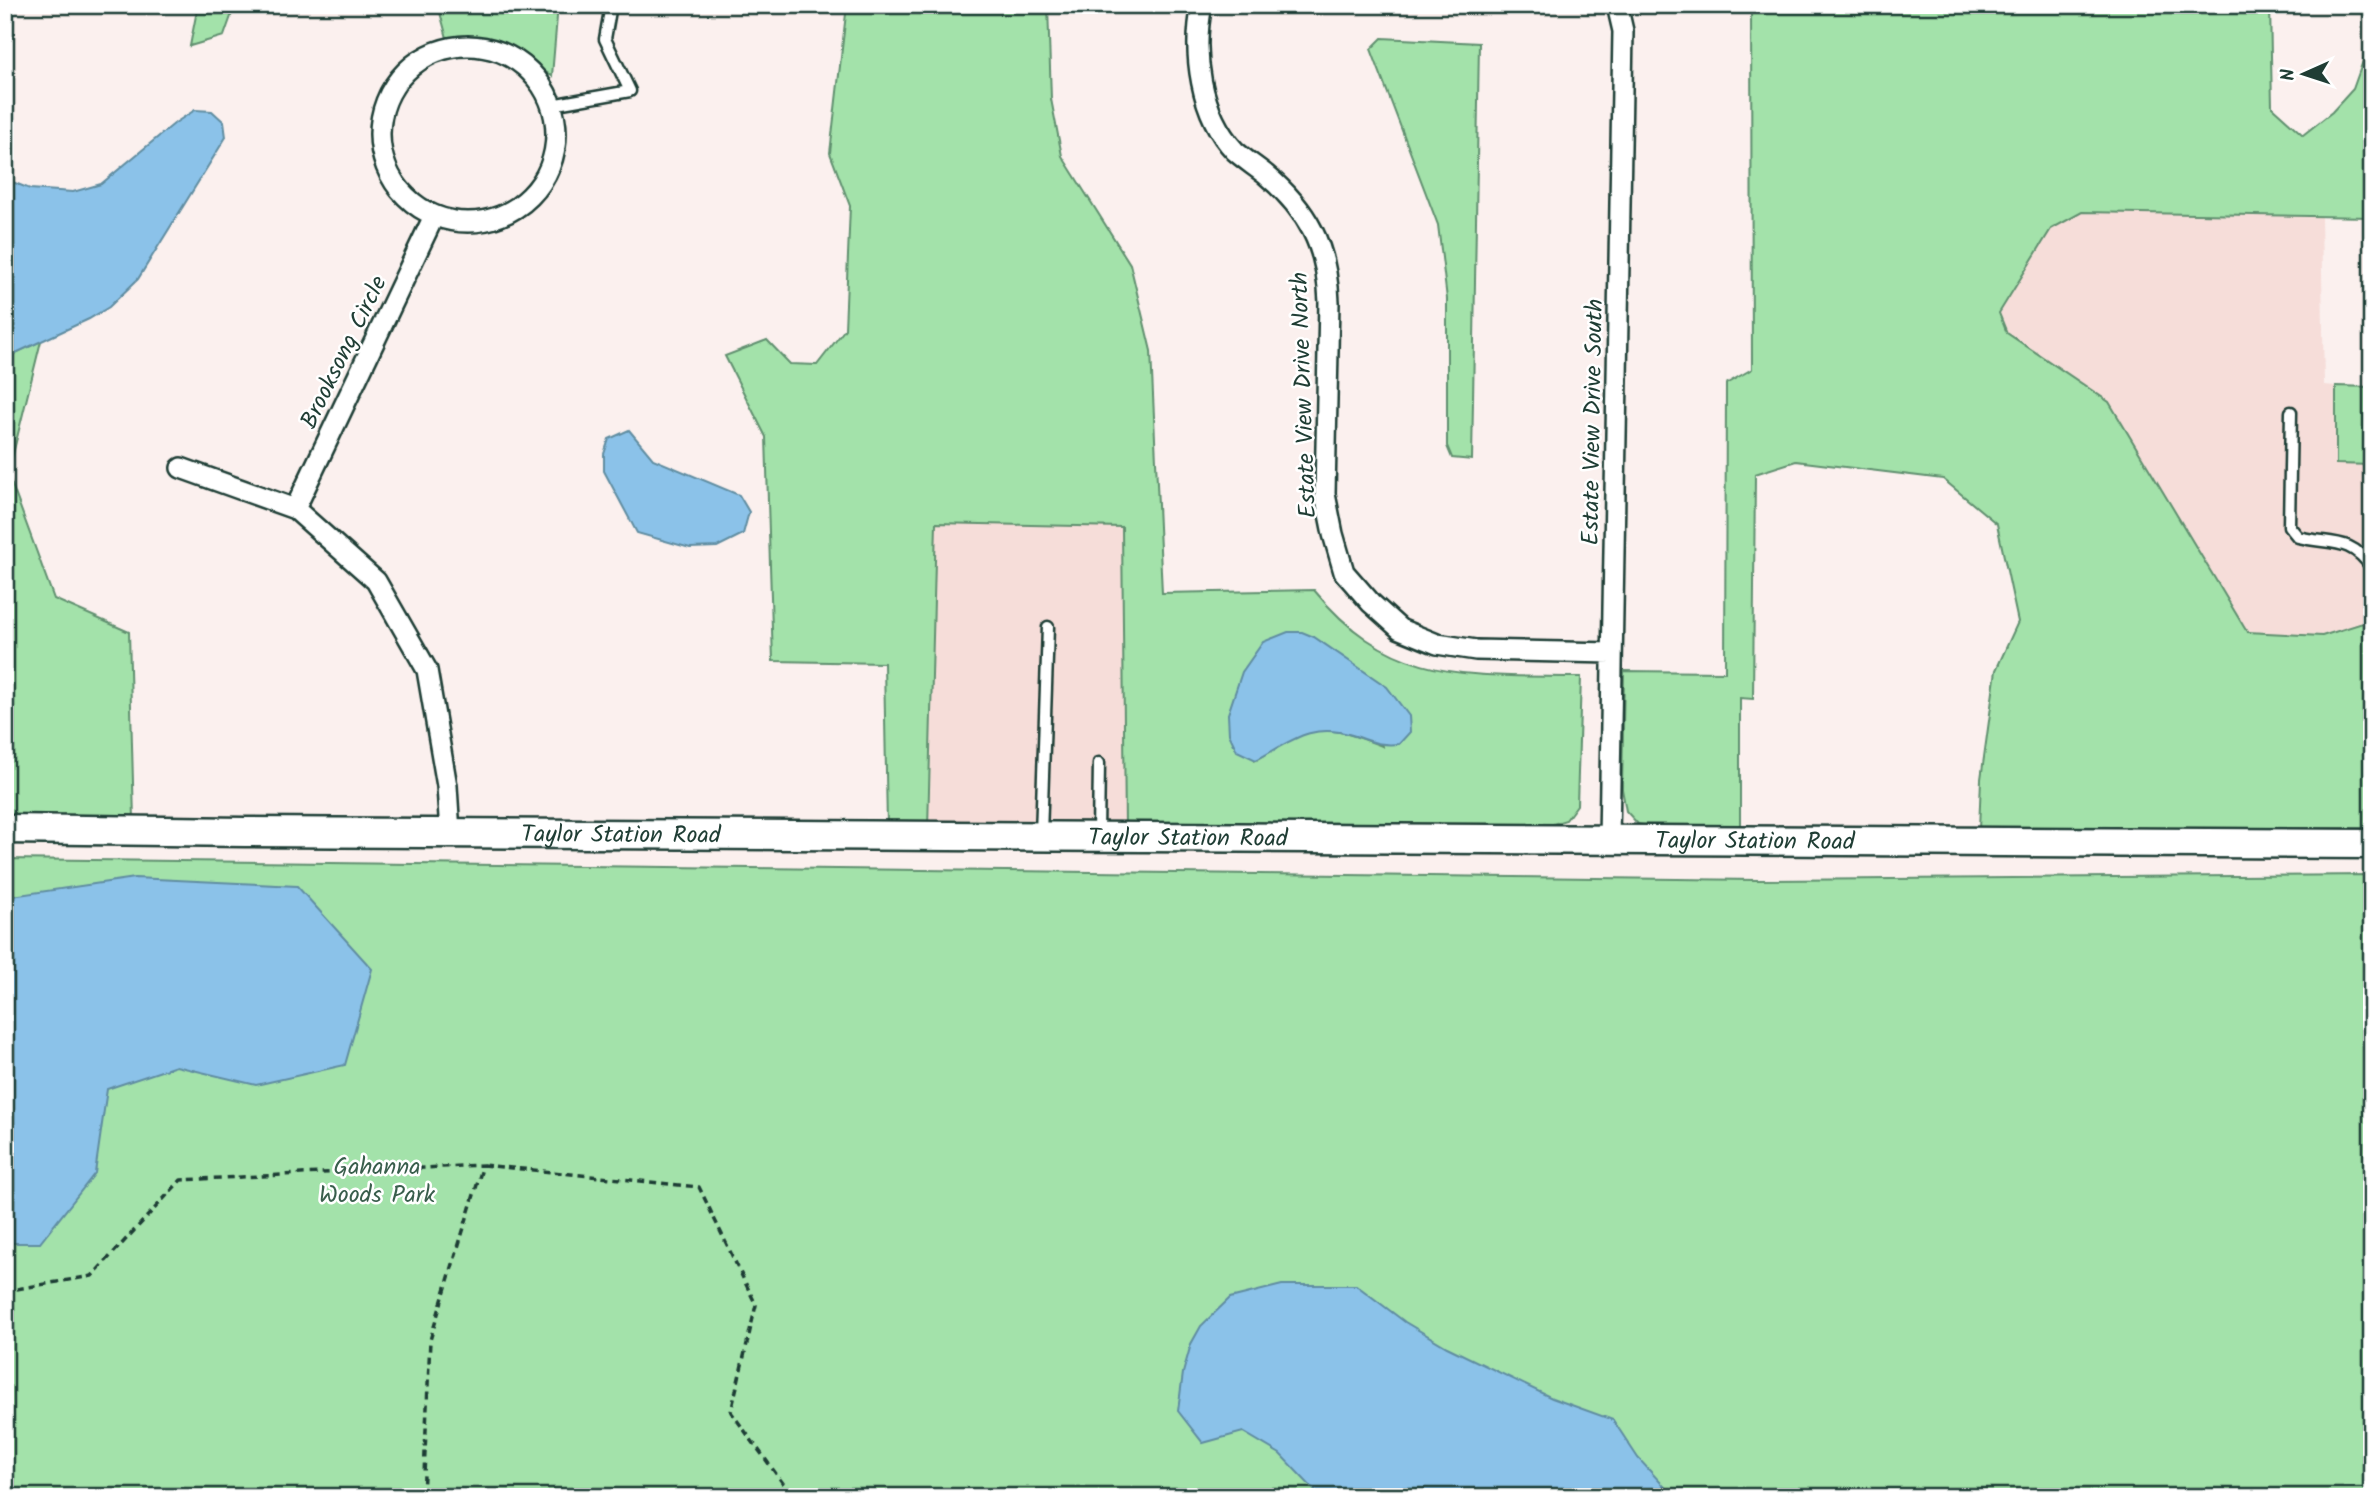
<svg xmlns="http://www.w3.org/2000/svg" width="2377" height="1502" font-family="Kalam,sans-serif">
<rect width="100%" height="100%" fill="#fbf0ee"/>
<filter id="ink" filterUnits="userSpaceOnUse"><feTurbulence type="fractalNoise" baseFrequency=".0143" numOctaves="2"/><feDisplacementMap in="SourceGraphic" scale="14" xChannelSelector="R" yChannelSelector="G"/><feConvolveMatrix kernelMatrix="1 2 1 2 8 2 1 2 1" color-interpolation-filters="sRGB"/></filter>
<g filter="url(#ink)">
<path fill="#f6ddd9" d="M2082,212L2321,216L2324,385L2336,386V463L2372,465V620L2322,636L2248,633L2109,402L2007,333L1999,313L2051,229Z
M935,522L1122,526L1125,828H928Z"/>
<path fill="#a3e2aa" stroke="#61906f" stroke-width="2" fill-rule="evenodd" d="M198,5H235L224,36L190,46Z
M438,5H558L552,76L515,52L477,38H447Z
M847,5H1048L1051,99L1062,156L1130,264L1151,351L1162,593L1314,590C1392,685 1469,675 1581,677L1577,805L1566,820L1543,827L1125,828L1122,527L936,523L928,828L887,826L884,663L773,661L766,437L725,356L767,340L790,364L817,365L845,329L850,206L830,153ZM1314,637L1382,746C1358,737 1326,723 1300,734C1285,741 1271,752 1256,760Z
M1751,5H2270L2272,107L2303,135L2332,112L2353,89L2372,36V217L2082,212L2051,229L1999,313L2007,333L2109,402L2247,632L2322,636L2372,620V828L1979,830L1981,779L1996,670L2018,622L1997,524L1943,479L1796,461L1755,474L1753,699L1740,698V830H1667L1638,824L1626,811L1622,789L1624,671L1725,672L1726,384L1752,369Z
M1382,38L1479,43L1472,460L1452,458L1447,446V299L1438,225L1371,49Z
M41,341L8,474L54,599L129,632L134,820L5,818V358Z
M2336,386L2372,387V465L2336,464Z
M5,859L1757,880L2372,875V1497H1674L1672,1494L1358,1497H5Z"/>
<path fill="#8bc2e9" stroke="#608da1" stroke-width="2" d="M195,110L212,111L224,122L226,137L138,279L109,307L89,319L5,358V179L30,189L73,192L101,184L175,123Z
M629,430L653,459L739,495L749,512L743,534L717,547L690,548L637,533L604,471V454L609,439Z
M1288,632H1302L1314,637L1387,687L1409,716L1410,732L1399,744C1377,746 1372,741 1352,735C1311,722 1290,742 1256,760L1237,751L1229,734L1228,714L1242,672L1263,642Z
M135,878L297,886L372,969L345,1065L256,1085L176,1066L107,1089L95,1173L40,1243H5V897Z
M1282,1285H1356L1405,1322L1447,1347L1552,1398L1613,1420L1638,1458L1674,1497H1321L1280,1454L1243,1432L1203,1443L1178,1411L1183,1373L1191,1344L1201,1326L1230,1298Z"/>
<g fill="none" stroke-linecap="round" stroke-linejoin="round">
<defs>
<path id="service" d="M551,105L630,91L605,39L611,5
M2291,412L2289,526L2298,537C2331,545 2350,536 2372,568
M1041,835L1048,627
M1098,835L1099,763"/>
<path id="minor" d="M1202,5C1192,53 1200,114 1235,151C1244,159 1255,166 1265,174C1308,210 1327,246 1329,302L1325,494L1333,534L1344,572L1371,603L1400,629L1437,644L1476,650L1612,653
M380 134a88 88 0 1 1 176 0a88 88 0 1 1-176 0Z
M181,468L295,509L376,581L427,670L447,786L450,833
M295,509L434,216
M1609,840L1623,31L1617,5"/>
<g id="secondary">
<path id="s1" d="M5,829L245,832L2372,844"/>
</g>
</defs>
<use href="#service" stroke="#1f3d34" stroke-width="15"/>
<use href="#minor" stroke="#1f3d34" stroke-width="24"/>
<use href="#secondary" stroke="#1f3d34" stroke-width="33"/>
<path stroke="#1f3d34" stroke-width="3.5" stroke-dasharray="7 5" stroke-linecap="butt" d="M483,1165L699,1187L756,1305L731,1412L793,1497
M5,1291L92,1276L181,1180L483,1165L430,1340L423,1497"/>
<use href="#service" stroke="#fff" stroke-width="10"/>
<use href="#minor" stroke="#fff" stroke-width="19"/>
<use href="#secondary" stroke="#fff" stroke-width="28"/>
</g>
</g>
<g text-anchor="middle" stroke-width="5" stroke-linejoin="round" paint-order="stroke">
<g font-size="24" fill="#1f3d34" stroke="#fff">
<text transform="translate(343 352) rotate(-64)" y="8">Brooksong Circle</text>
<text transform="translate(1303 395) rotate(-92)" y="8">Estate View Drive North</text>
<text transform="translate(1592 422) rotate(-89)" y="8">Estate View Drive South</text>
<text dy="8" stroke="none"><textPath href="#s1" startOffset="616">Taylor Station Road</textPath></text>
<text dy="8" stroke="none"><textPath href="#s1" startOffset="1183">Taylor Station Road</textPath></text>
<text dy="8" stroke="none"><textPath href="#s1" startOffset="1750">Taylor Station Road</textPath></text>
</g>
<g font-size="24" fill="#395e4c" stroke="#fff">
<text x="377" y="1174">Gahanna<tspan x="377" dy="28">Woods Park</tspan></text>
</g>
</g>
<rect width="2377" height="1502" fill="none" stroke="#fff" stroke-width="28"/>
<rect x="14" y="14" width="2349" height="1474" fill="none" stroke="#1f3d34" stroke-width="2.5" filter="url(#ink)"/>
<g transform="translate(2304 74) rotate(267)" stroke="#ffffff" stroke-width="5" paint-order="stroke">
<path d="M0-5L12 26L0 18L-12 26Z" fill="#1f3d34"/>
<text y="-10" font-size="19" font-weight="bold" text-anchor="middle" fill="#1f3d34">N</text>
</g>
</svg>
